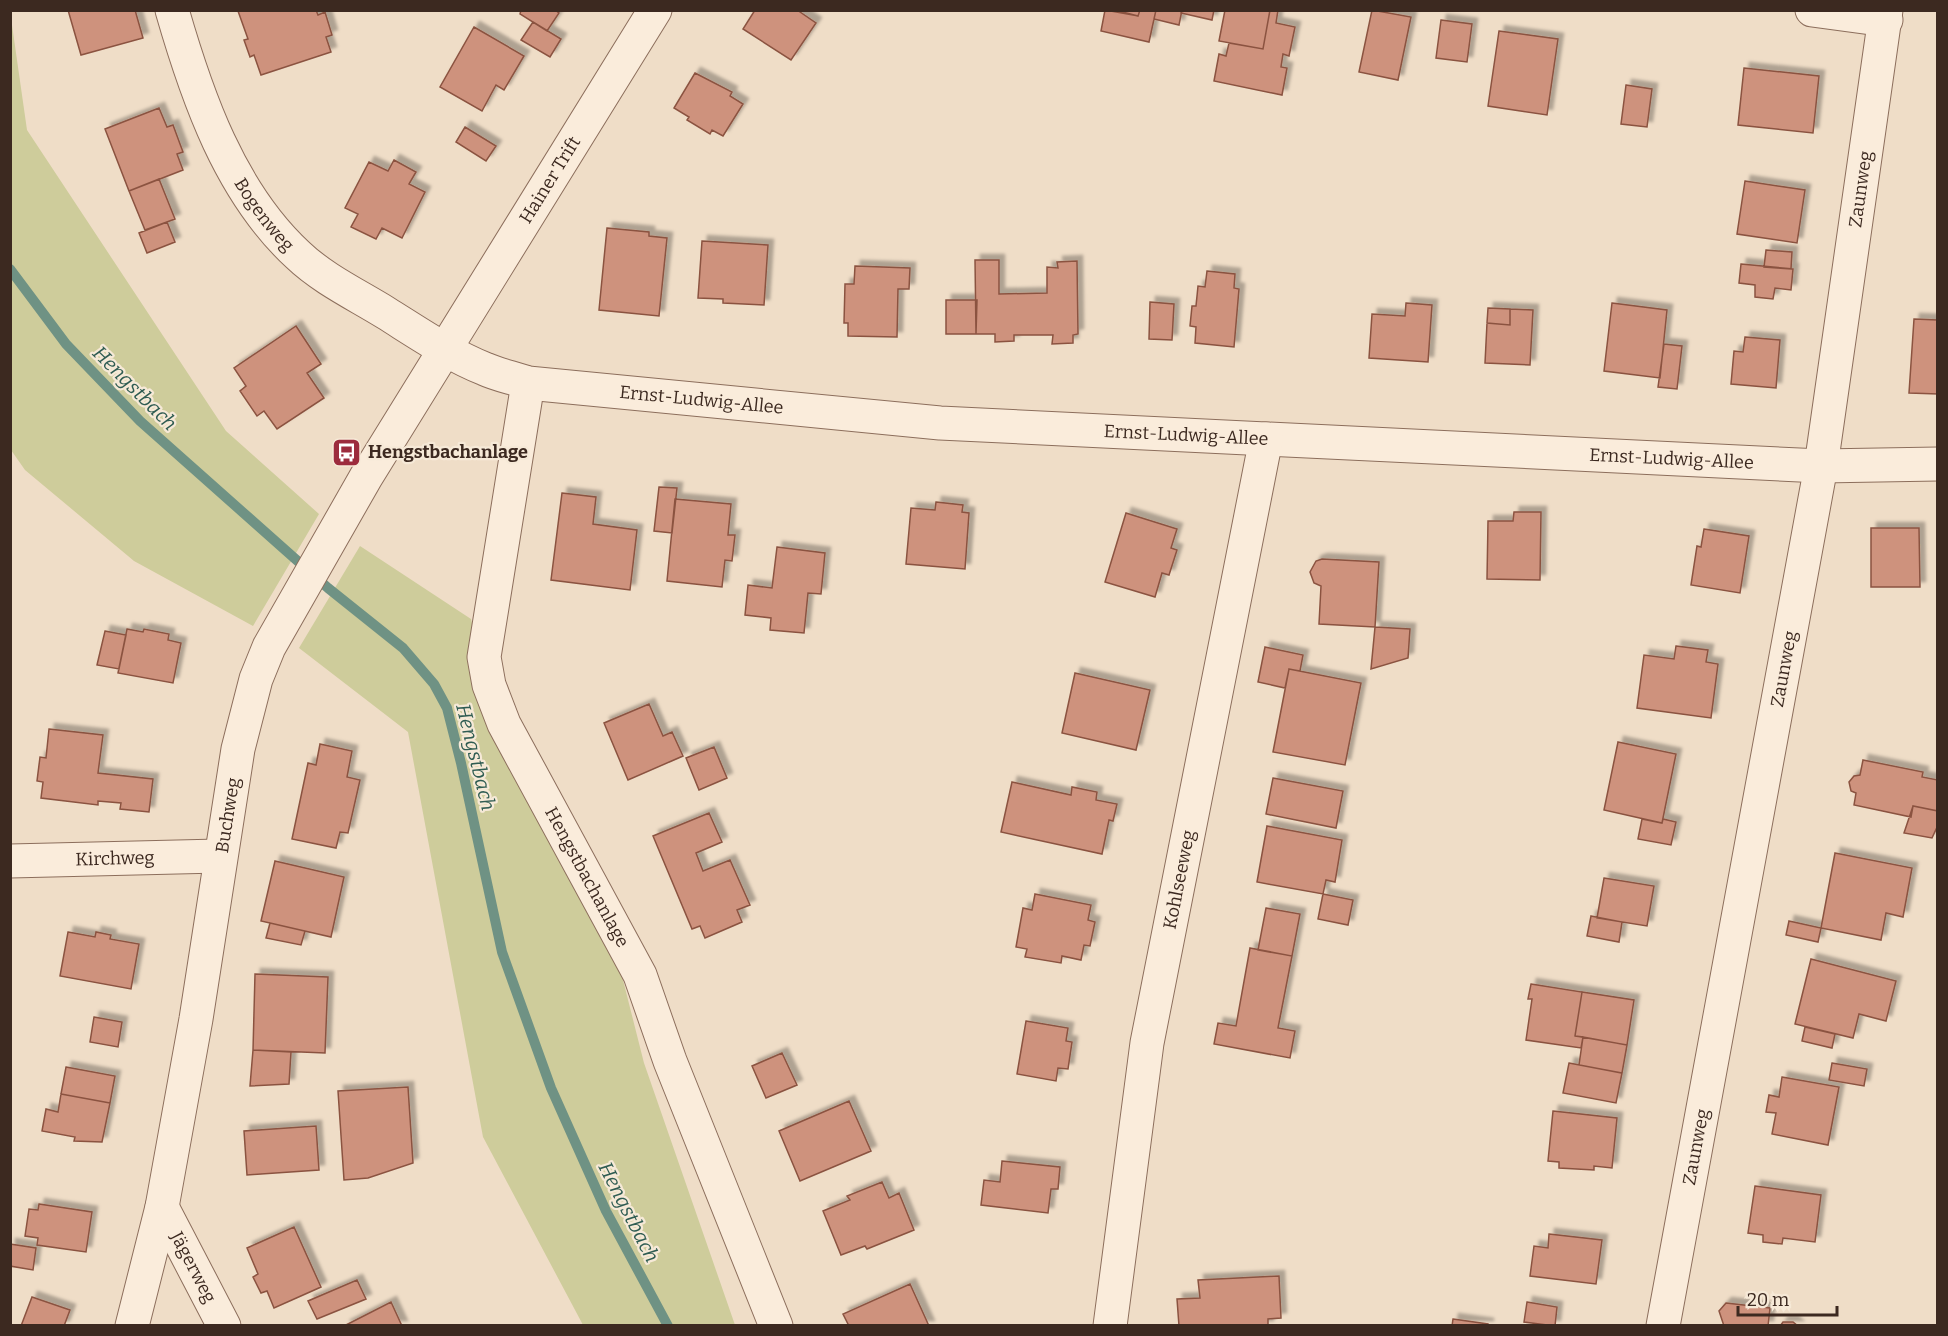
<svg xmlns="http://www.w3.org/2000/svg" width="1948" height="1336" font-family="Bitter,serif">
<defs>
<filter id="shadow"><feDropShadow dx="5.5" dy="-5.5" stdDeviation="1.5" flood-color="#0004"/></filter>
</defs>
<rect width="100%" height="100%" fill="#efddc7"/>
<path fill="#cecc9b" d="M10,11L27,130L226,431L319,514L253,626L134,561L25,470L11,450Z
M360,546L471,619L507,763L622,976L644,1063L735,1325H583L483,1137L408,732L299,648Z"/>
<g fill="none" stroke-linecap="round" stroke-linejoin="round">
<path stroke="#6f9284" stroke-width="10" d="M10,269L66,344L140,421L328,588L403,648L434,684L447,708L461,763L502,952L551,1088L606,1211L668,1326"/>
</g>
<path fill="#ce927d" stroke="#8b5341" stroke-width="1.5" filter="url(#shadow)" d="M68,10H135L143,38L81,55Z
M316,10L318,15L325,12L332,35L326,37L331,52L261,75L254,55L250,57L244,40L248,39L238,11Z
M521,10H555L559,13L547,31L520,14Z
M755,10H797L816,23L791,60L743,29Z
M1105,10L1138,16L1140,10H1156L1149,42L1101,31Z
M1115,10H1140L1138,16Z
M1156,10H1182L1179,25L1154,19Z
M1182,10H1214L1212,20L1181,13Z
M1225,10H1270L1263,49L1219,41Z
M1270,10H1278L1276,23L1295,27L1289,56L1283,54L1281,67L1287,68L1282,95L1214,81L1219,54L1226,56L1229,43L1263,49Z
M1372,10L1411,17L1398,80L1359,72Z
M1441,20L1472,24L1467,62L1436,58Z
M533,22L561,39L550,57L521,40Z
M474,27L524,56L504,90L496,85L482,111L440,87Z
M1499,31L1558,39L1547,115L1488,106Z
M1744,68L1819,76L1813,133L1738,125Z
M695,73L732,92L730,96L743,104L723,136L712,130L710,134L687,120L689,117L674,108Z
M1626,85L1652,89L1647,127L1621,124Z
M159,108L167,127L173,125L183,152L177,154L183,170L129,191L105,129Z
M465,127L496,146L486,161L456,142Z
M394,160L416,172L409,184L425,192L402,238L382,228L376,239L351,227L358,214L345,208L369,162L388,171Z
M159,179L175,219L145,230L129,191Z
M1745,181L1805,190L1797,243L1737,234Z
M167,222L175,242L147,253L139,233Z
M607,228L649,232V236L667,238L659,316L599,310Z
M702,241L768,245L764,305L723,303V299L698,298Z
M1766,250L1792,252L1791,269L1764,267Z
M975,260H999V294L1047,293V267L1058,268L1057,262L1077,261L1078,334L1073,335V343L1052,344L1053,335H1014V341L995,342V334H976Z
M1741,264L1793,269L1791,290L1775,288L1773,299L1755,297V285L1739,283Z
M855,266L910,268L909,289H898L897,337L848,336V323H844L845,284H854Z
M1207,271L1235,274L1234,288L1239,289L1234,347L1195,343L1196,327L1190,326L1192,306H1196L1198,286L1205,287Z
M946,300H977L976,334H946Z
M1150,302L1174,304L1172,340L1149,339Z
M1406,303L1432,305L1428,362L1369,358L1372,314L1405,316Z
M1612,303L1667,310L1660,378L1604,371Z
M1488,308L1510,309V325L1487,323Z
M1510,309L1533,310L1530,365L1485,363L1487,323L1510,325Z
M1914,319L1938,320V394L1909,393Z
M296,326L321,364L307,373L324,398L277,429L264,411L257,416L240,391L246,386L234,368Z
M1745,337L1780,340L1776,388L1731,384L1734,351L1743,352Z
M1664,344L1682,346L1677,389L1658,387Z
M659,487L677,488L672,533L654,531Z
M562,493L596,497L593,524L637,530L630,590L551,580Z
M675,499L731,504L728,535H735L732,561L725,560L722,587L667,581Z
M936,502L963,505L962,512L969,513L965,569L906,564L911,508L935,510Z
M1514,512H1541L1540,580L1487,579L1488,521H1513Z
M1126,513L1177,529L1171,548L1177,550L1169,575L1162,573L1155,597L1105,582Z
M1871,528H1919L1920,587H1871Z
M1704,529L1749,536L1740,593L1691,585L1697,546L1701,547Z
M777,547L825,553L821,594L808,593L804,633L770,630L771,618L745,615L748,585L772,588Z
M1322,559L1379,562L1375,627L1319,624L1321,586L1314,583L1310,572L1316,561Z
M1375,627L1410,629L1408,658L1371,669Z
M127,629L143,632L144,629L169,634L168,640L181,643L173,683L118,673Z
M105,631L126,635L119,669L97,665Z
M1676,646L1708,650L1706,662L1718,664L1711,718L1637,708L1644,655L1674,659Z
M1265,647L1303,655L1300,671L1289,669L1285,688L1258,682Z
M1289,669L1361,683L1345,765L1273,752Z
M1075,673L1150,690L1136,750L1062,733Z
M649,704L663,736L672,732L683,756L628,780L604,723Z
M49,729L103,735L98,773L153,779L149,812L120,809L121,803L98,801V805L41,798L43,782L37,781L40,757L46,758Z
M1618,742L1676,754L1662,823L1604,810Z
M320,744L352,751L347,777L360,780L348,833L340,832L336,848L292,839L308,763L316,765Z
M714,747L727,778L699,790L686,758Z
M1863,760L1923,772L1922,777L1938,780V811L1913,806L1911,817L1854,805L1856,793L1851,791L1849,782L1854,776L1860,775Z
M1273,778L1343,791L1336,828L1266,814Z
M1012,782L1071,795L1072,787L1097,792L1096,800L1117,804L1113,821L1109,820L1102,854L1001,832Z
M1913,806L1938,811V825L1932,838L1904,833Z
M709,813L722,842L696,853L703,871L730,860L750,905L737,910L742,922L705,938L700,926L692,929L653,836Z
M1642,819L1662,823L1663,819L1676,822L1671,845L1638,839Z
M1267,826L1342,840L1335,882L1326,880L1323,894L1257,882Z
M1835,853L1912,868L1903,917L1886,913L1881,940L1821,928Z
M275,861L344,877L331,937L261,921Z
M1604,878L1654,886L1647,926L1597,918Z
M1035,894L1091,905L1088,920L1095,922L1090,946L1084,945L1081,960L1062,956L1061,963L1025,957L1027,949L1016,947L1023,908L1032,910Z
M1323,894L1353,900L1348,925L1318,919Z
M1266,908L1300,914L1292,956L1258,950Z
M1591,916L1622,922L1619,942L1587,936Z
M1789,921L1821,928L1818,942L1786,935Z
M270,923L305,931L301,945L266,938Z
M68,932L95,937L96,932L111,935L110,939L139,944L131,989L60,976Z
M1250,948L1292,956L1278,1028L1295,1031L1290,1058L1214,1044L1218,1023L1236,1026Z
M1811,959L1896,981L1886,1021L1859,1014L1853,1038L1795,1024Z
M255,974L328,977L325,1053L253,1050Z
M1531,984L1582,992L1575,1036L1583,1037L1581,1048L1526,1040L1532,999H1528Z
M1582,992L1634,1000L1627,1045L1575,1036Z
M94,1017L122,1022L118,1047L90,1042Z
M1026,1021L1068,1028L1066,1041L1072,1042L1068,1069L1058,1068L1056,1081L1017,1074Z
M1805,1027L1835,1034L1832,1048L1802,1041Z
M1583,1037L1627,1045L1622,1073L1579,1065Z
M253,1050L291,1052L289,1084L250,1086Z
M782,1053L797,1085L766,1098L752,1066Z
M1569,1063L1622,1073L1616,1103L1563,1093Z
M1832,1063L1867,1069L1864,1086L1829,1080Z
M66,1067L115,1076L110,1103L61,1094Z
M1782,1077L1839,1087L1828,1145L1772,1134L1776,1113L1766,1112L1769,1095L1779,1097Z
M408,1087L413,1163L368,1178L344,1180L338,1091Z
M61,1094L110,1103L102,1142L74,1141L75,1137L42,1131L46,1109L58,1112Z
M849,1101L871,1151L800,1181L779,1131Z
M1553,1111L1617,1118L1612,1168L1594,1166V1170L1559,1168V1162L1548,1161Z
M316,1126L319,1170L247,1175L244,1131Z
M1002,1161L1060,1167L1058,1189H1051L1048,1213L981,1205L984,1180L1000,1182Z
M882,1182L889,1198L899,1193L914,1230L867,1249L865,1246L841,1255L823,1211L850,1200L847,1196Z
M1755,1186L1821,1195L1815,1242L1783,1238L1782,1244L1763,1242V1235L1748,1233Z
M39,1204L92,1212L86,1252L37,1245L38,1238L25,1236L29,1209L38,1210Z
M294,1227L321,1287L274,1308L267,1291L261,1293L253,1277L258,1274L247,1248Z
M1549,1234L1602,1240L1596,1284L1530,1276L1534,1246L1548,1248Z
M10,1244L36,1248L33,1270L10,1266Z
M1279,1276L1281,1318L1268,1319V1326H1179L1177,1299L1200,1298L1198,1280Z
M357,1280L366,1299L317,1319L308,1301Z
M910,1284L929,1326H849L843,1314Z
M32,1297L70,1310L64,1326H21Z
M391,1302L402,1326H344Z
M1527,1302L1557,1307L1555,1326L1524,1322Z
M1726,1303L1770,1308L1768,1326H1724L1719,1311Z
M1453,1319L1488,1324V1326H1452Z
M1783,1322H1793L1798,1326H1780Z"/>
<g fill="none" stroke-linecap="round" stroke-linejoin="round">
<defs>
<g id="minor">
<path id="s1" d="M172,10C197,97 230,192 298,255C323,279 357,295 386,313C418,333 450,355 485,369C498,375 514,378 528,383L940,423L1821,466L1938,464"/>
<path d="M1812,10L1886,20"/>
<path id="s2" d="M528,383L484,657L489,685L504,724L640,975L670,1061L776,1326"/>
<path id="s3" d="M10,861L219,856"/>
<path id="s4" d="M162,1207L224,1326"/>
<path id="s5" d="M132,1326L162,1207L196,1019L238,749L256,679L269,647L366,477L655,10"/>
<path id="s6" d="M1110,1326L1147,1043L1266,439"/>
<path id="s7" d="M1663,1326L1821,466L1886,10"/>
</g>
</defs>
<use href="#minor" stroke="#8c6e5c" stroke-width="35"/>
<use href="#minor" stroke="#faecdb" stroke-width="33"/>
</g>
<defs>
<symbol id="bus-square" viewBox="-11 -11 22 22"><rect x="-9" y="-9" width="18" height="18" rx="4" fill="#9c2b3d" stroke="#f6e9d7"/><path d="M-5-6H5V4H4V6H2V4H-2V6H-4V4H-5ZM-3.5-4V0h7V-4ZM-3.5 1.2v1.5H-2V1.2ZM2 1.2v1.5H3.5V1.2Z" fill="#fff"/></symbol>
</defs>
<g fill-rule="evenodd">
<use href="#bus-square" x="330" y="436" width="33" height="33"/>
</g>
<g text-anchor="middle" stroke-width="4.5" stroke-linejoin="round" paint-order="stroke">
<g font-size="18" fill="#3c2920" stroke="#f6e9d7">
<text dy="6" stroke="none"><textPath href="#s5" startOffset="1239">Hainer Trift</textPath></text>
<text dy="6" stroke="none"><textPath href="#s7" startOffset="1154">Zaunweg</textPath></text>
<text dy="6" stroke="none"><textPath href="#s1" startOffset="226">Bogenweg</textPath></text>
<text dy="6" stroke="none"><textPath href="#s1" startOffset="718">Ernst-Ludwig-Allee</textPath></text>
<text dy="6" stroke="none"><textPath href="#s1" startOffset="1204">Ernst-Ludwig-Allee</textPath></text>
<text dy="6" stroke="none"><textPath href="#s1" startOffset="1690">Ernst-Ludwig-Allee</textPath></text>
<text dy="6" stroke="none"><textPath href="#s7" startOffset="668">Zaunweg</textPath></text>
<text dy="6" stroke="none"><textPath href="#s5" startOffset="520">Buchweg</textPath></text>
<text dy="6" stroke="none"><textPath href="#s3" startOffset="105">Kirchweg</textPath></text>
<text dy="6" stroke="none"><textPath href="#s2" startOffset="522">Hengstbachanlage</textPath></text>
<text dy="6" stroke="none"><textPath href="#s6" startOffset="452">Kohlseeweg</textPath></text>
<text dy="6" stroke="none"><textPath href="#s7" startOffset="182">Zaunweg</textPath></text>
<text dy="6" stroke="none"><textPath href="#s4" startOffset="68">Jägerweg</textPath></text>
</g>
<g font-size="18" font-weight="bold" fill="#3c2920" stroke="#f6e9d7" text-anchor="start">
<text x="368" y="458">Hengstbachanlage</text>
</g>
<g font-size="20" font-style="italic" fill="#2f5c52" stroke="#f6e9d7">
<text transform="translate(135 388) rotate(45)" y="7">Hengstbach</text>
<text transform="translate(476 757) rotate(76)" y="7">Hengstbach</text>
<text transform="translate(629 1212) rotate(63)" y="7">Hengstbach</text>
</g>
</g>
<rect width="1948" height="1336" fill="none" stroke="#3c2920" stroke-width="24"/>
<path d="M1738 1306v9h99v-9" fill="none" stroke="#3c2920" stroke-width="3"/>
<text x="1747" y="1306" font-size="18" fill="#3c2920" stroke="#f6e9d7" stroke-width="4.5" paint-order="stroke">20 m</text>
</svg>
